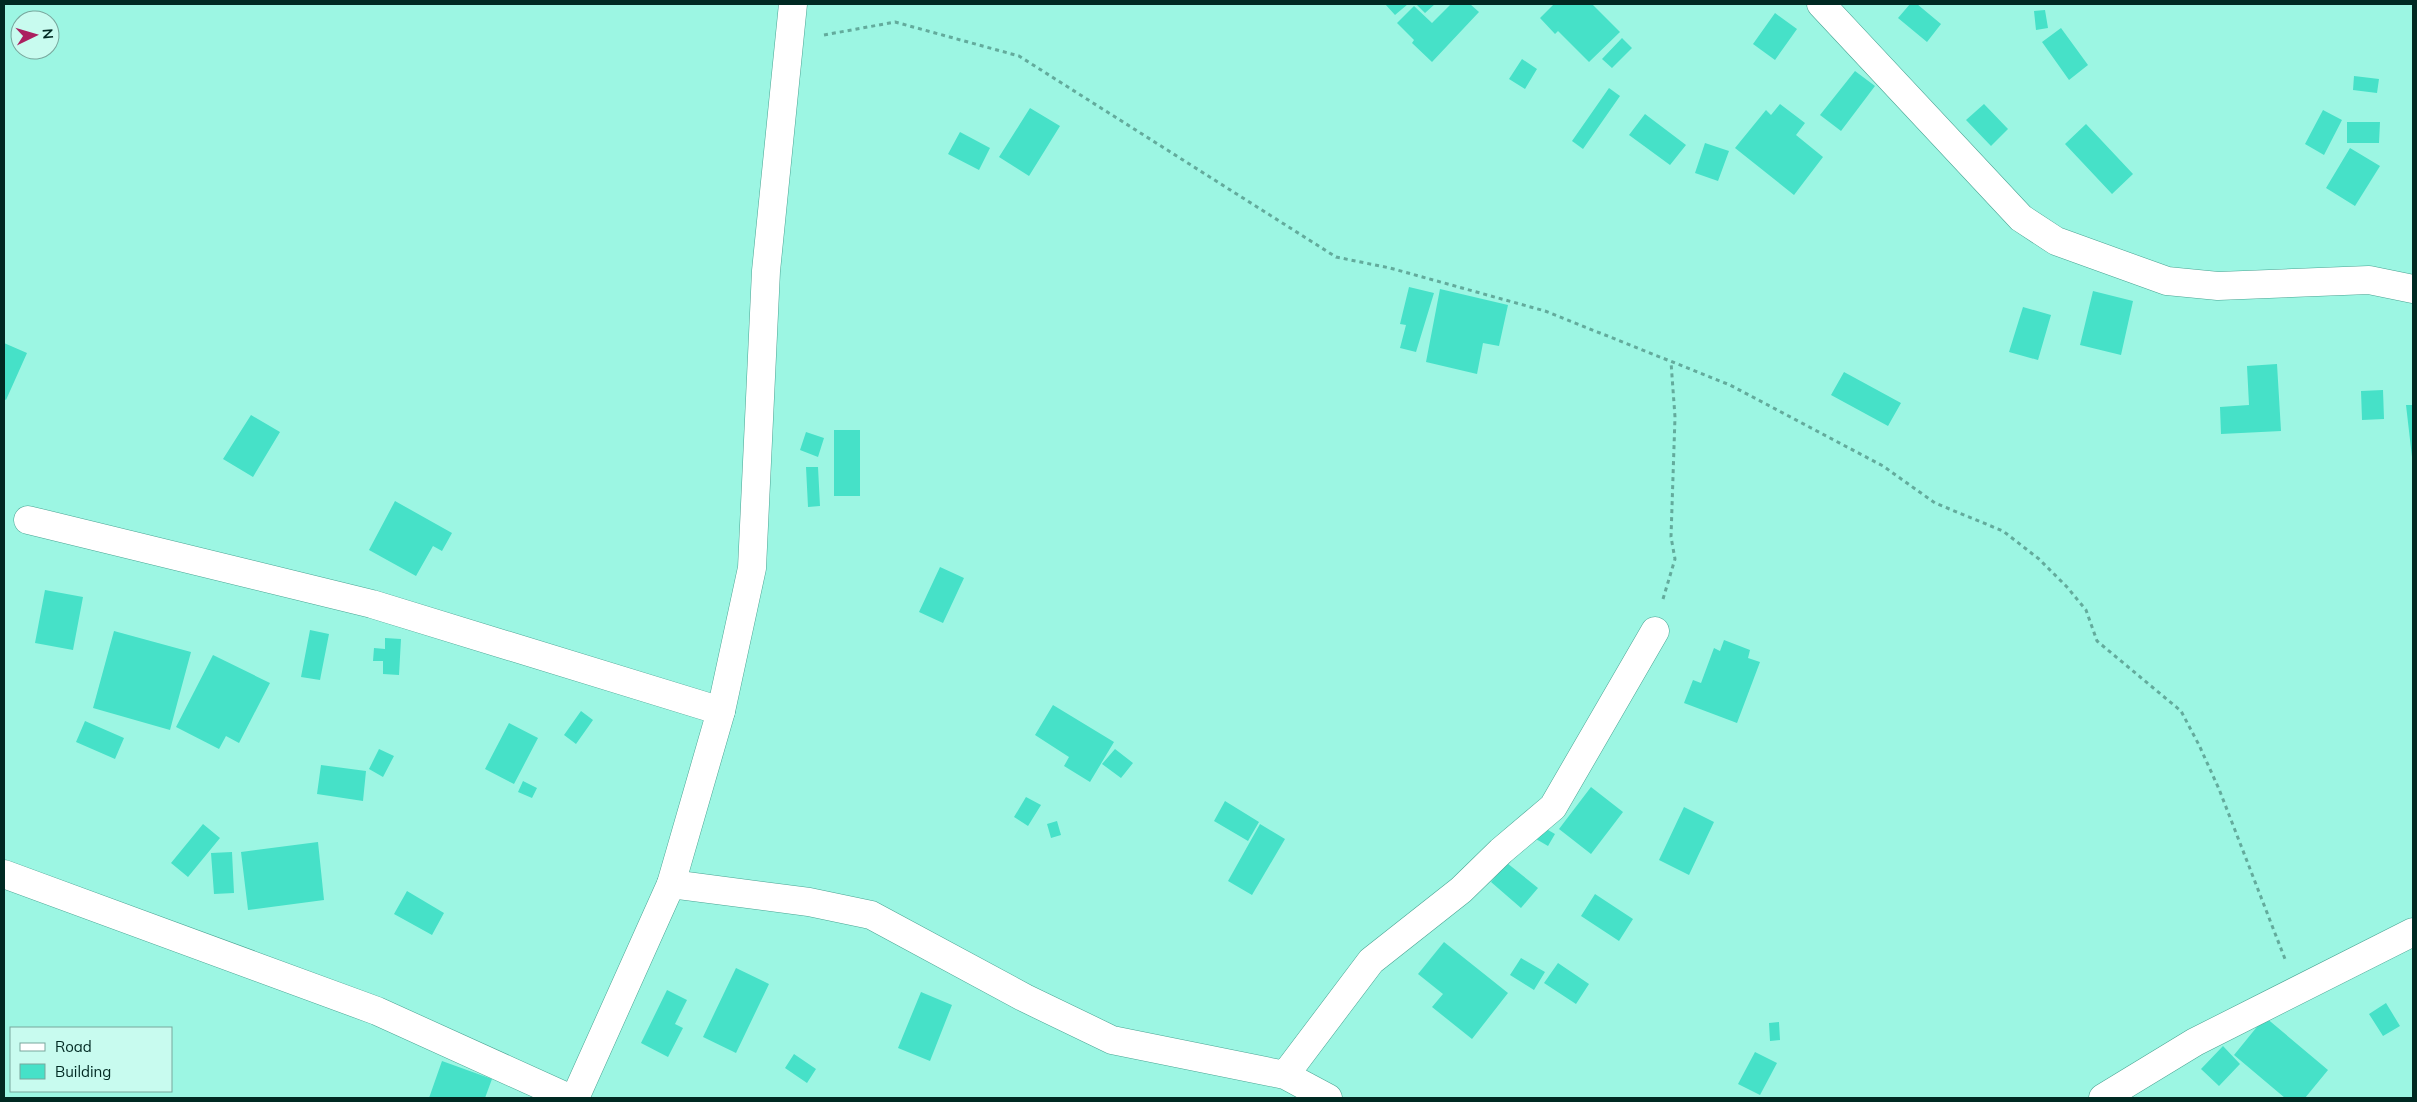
<svg xmlns="http://www.w3.org/2000/svg" width="2417" height="1102" font-family="Mulish,sans-serif">
<rect width="100%" height="100%" fill="#9cf6e3"/>
<path fill="#46e1c8" d="M1385,4H1408L1395,15Z
M1416,4H1435L1425,13Z
M1451,4H1470L1479,12L1432,62L1412,43L1414,40L1397,23L1414,6L1432,23Z
M1554,4H1592L1620,32L1589,62L1558,31L1555,34L1540,18Z
M1910,4H1917L1941,24L1927,42L1898,18Z
M2045,10L2048,28L2036,30L2034,11Z
M1775,13L1797,29L1775,60L1753,44Z
M2061,28L2088,65L2069,80L2042,42Z
M1622,38L1632,48L1612,68L1602,59Z
M1522,59L1537,69L1525,89L1509,79Z
M1855,71L1875,86L1841,131L1820,115Z
M2354,76L2379,79L2377,93L2353,90Z
M1609,88L1620,96L1583,149L1572,141Z
M1780,104L1805,123L1796,135L1823,157L1794,195L1735,148L1766,110L1771,115Z
M1984,104L2008,129L1991,146L1966,120Z
M1030,108L1060,126L1029,176L999,157Z
M2323,110L2342,120L2324,155L2305,144Z
M1645,114L1686,145L1670,165L1629,135Z
M2347,122H2380L2379,143H2347Z
M2086,124L2133,174L2112,194L2065,144Z
M960,132L990,148L979,170L948,154Z
M1705,143L1729,151L1718,181L1695,173Z
M2350,148L2380,166L2355,206L2326,188Z
M1409,287L1434,293L1416,352L1400,348L1406,325L1400,324Z
M1440,289L1508,305L1499,346L1483,343L1477,374L1426,362Z
M2093,291L2133,301L2121,355L2080,345Z
M2023,307L2051,315L2038,360L2009,352Z
M4,343L27,353L6,400L4,399Z
M2277,364L2281,431L2221,434L2220,407L2249,405L2247,366Z
M1844,372L1901,403L1888,426L1831,395Z
M2383,390L2384,419L2362,420L2361,391Z
M2406,405H2413V457H2412Z
M251,415L280,432L253,477L223,459Z
M834,430H860V496H834Z
M806,432L824,438L818,457L800,450Z
M806,467H818L820,506L808,507Z
M395,501L452,533L442,551L433,546L416,576L369,550Z
M940,567L964,578L943,623L919,612Z
M45,590L83,597L73,650L35,643Z
M310,630L329,634L320,680L301,677Z
M114,631L191,652L170,730L93,708Z
M385,638L401,639L399,675L383,674V661H373L374,648L385,649Z
M1724,640L1750,650L1748,658L1760,662L1737,723L1684,703L1693,680L1701,683L1714,648L1720,651Z
M213,655L270,683L239,743L226,736L219,749L176,727Z
M1053,705L1114,742L1090,782L1064,766L1069,757L1035,735Z
M581,711L593,720L576,744L564,735Z
M85,721L124,738L115,759L76,742Z
M509,723L538,738L514,784L485,769Z
M379,749L394,756L383,777L369,769Z
M1115,749L1133,763L1121,778L1102,764Z
M321,765L366,771L363,801L317,794Z
M523,781L537,788L532,798L518,792Z
M1591,787L1623,812L1591,854L1559,829Z
M1026,797L1041,805L1028,826L1014,817Z
M1225,801L1259,822L1248,841L1214,821Z
M1684,807L1714,822L1689,875L1659,860Z
M1057,821L1061,835L1051,838L1047,824Z
M1536,823L1555,834L1548,846L1529,835Z
M203,824L220,838L188,877L171,863Z
M1260,824L1285,839L1252,895L1228,881Z
M318,842L324,900L248,910L241,852Z
M232,852L234,893L214,894L211,853Z
M1507,863L1538,888L1521,908L1491,882Z
M407,891L444,913L432,935L394,914Z
M1595,894L1633,919L1619,941L1581,916Z
M1444,942L1508,993L1472,1039L1432,1007L1443,994L1418,974Z
M1521,958L1545,972L1534,990L1510,975Z
M1558,963L1589,984L1576,1004L1544,983Z
M736,968L769,984L736,1053L703,1037Z
M667,990L687,1000L675,1024L683,1028L668,1057L641,1043Z
M921,992L952,1005L930,1061L898,1048Z
M2386,1003L2400,1026L2383,1036L2369,1014Z
M2265,1017L2328,1070L2305,1098H2285L2234,1055Z
M1779,1022L1780,1040L1770,1041L1769,1023Z
M2223,1046L2240,1064L2219,1086L2201,1069Z
M1755,1052L1777,1063L1760,1095L1738,1084Z
M794,1054L816,1069L807,1083L785,1068Z
M442,1061L492,1079L485,1098H429Z"/>
<g fill="none" stroke-linecap="round" stroke-linejoin="round">
<defs>
<path id="street" d="M1821,4L2021,218L2056,241L2167,281L2218,286L2369,280L2413,289
M28,520L372,604L721,711
M4,874L377,1011L569,1098
M671,884L809,902L871,915L1025,998L1112,1040L1285,1075L1328,1098
M1285,1075L1371,961L1461,890L1501,851L1553,807L1655,631
M2103,1098L2195,1042L2413,932"/>
<path id="secondary" d="M575,1098L671,884L721,711L752,568L766,271L793,4"/>
</defs>
<use href="#street" stroke="#49a493" stroke-width="29"/>
<use href="#secondary" stroke="#49a493" stroke-width="29"/>
<path stroke="#63ab9c" stroke-width="3" stroke-dasharray="4 4" stroke-linecap="butt" d="M824,35L895,22L1019,56L1336,257L1390,268L1545,311L1730,385L1883,466L1935,503L2003,531L2039,559L2067,587L2086,610L2097,641L2181,711L2199,745L2219,789L2285,959
M1663,599L1675,559L1671,537L1675,417L1671,362"/>
<use href="#street" stroke="#fff" stroke-width="28"/>
<use href="#secondary" stroke="#fff" stroke-width="28"/>
</g>
<rect width="2417" height="1102" fill="none" stroke="#002922" stroke-width="10"/>
<rect x="10" y="1027" width="162" height="65" fill="#c8fbef" stroke="#78a79d"/>
<rect x="20" y="1043" width="25" height="8" fill="#ffffff" stroke="#78a79d"/>
<text x="55" y="1052" font-size="15" fill="#002922">Road</text>
<rect x="20" y="1064" width="25" height="15" fill="#46e1c8" stroke="#78a79d"/>
<text x="55" y="1077" font-size="15" fill="#002922">Building</text>
<g transform="translate(35 35) rotate(85)"><circle r="24" fill="#c8fbef" stroke="#78a79d"/>
<path d="M0-4L9 19L0 12L-9 19Z" fill="#ab1f5f"/>
<text y="-8" font-size="14" font-weight="bold" text-anchor="middle" fill="#002922">N</text>
</g>
</svg>
